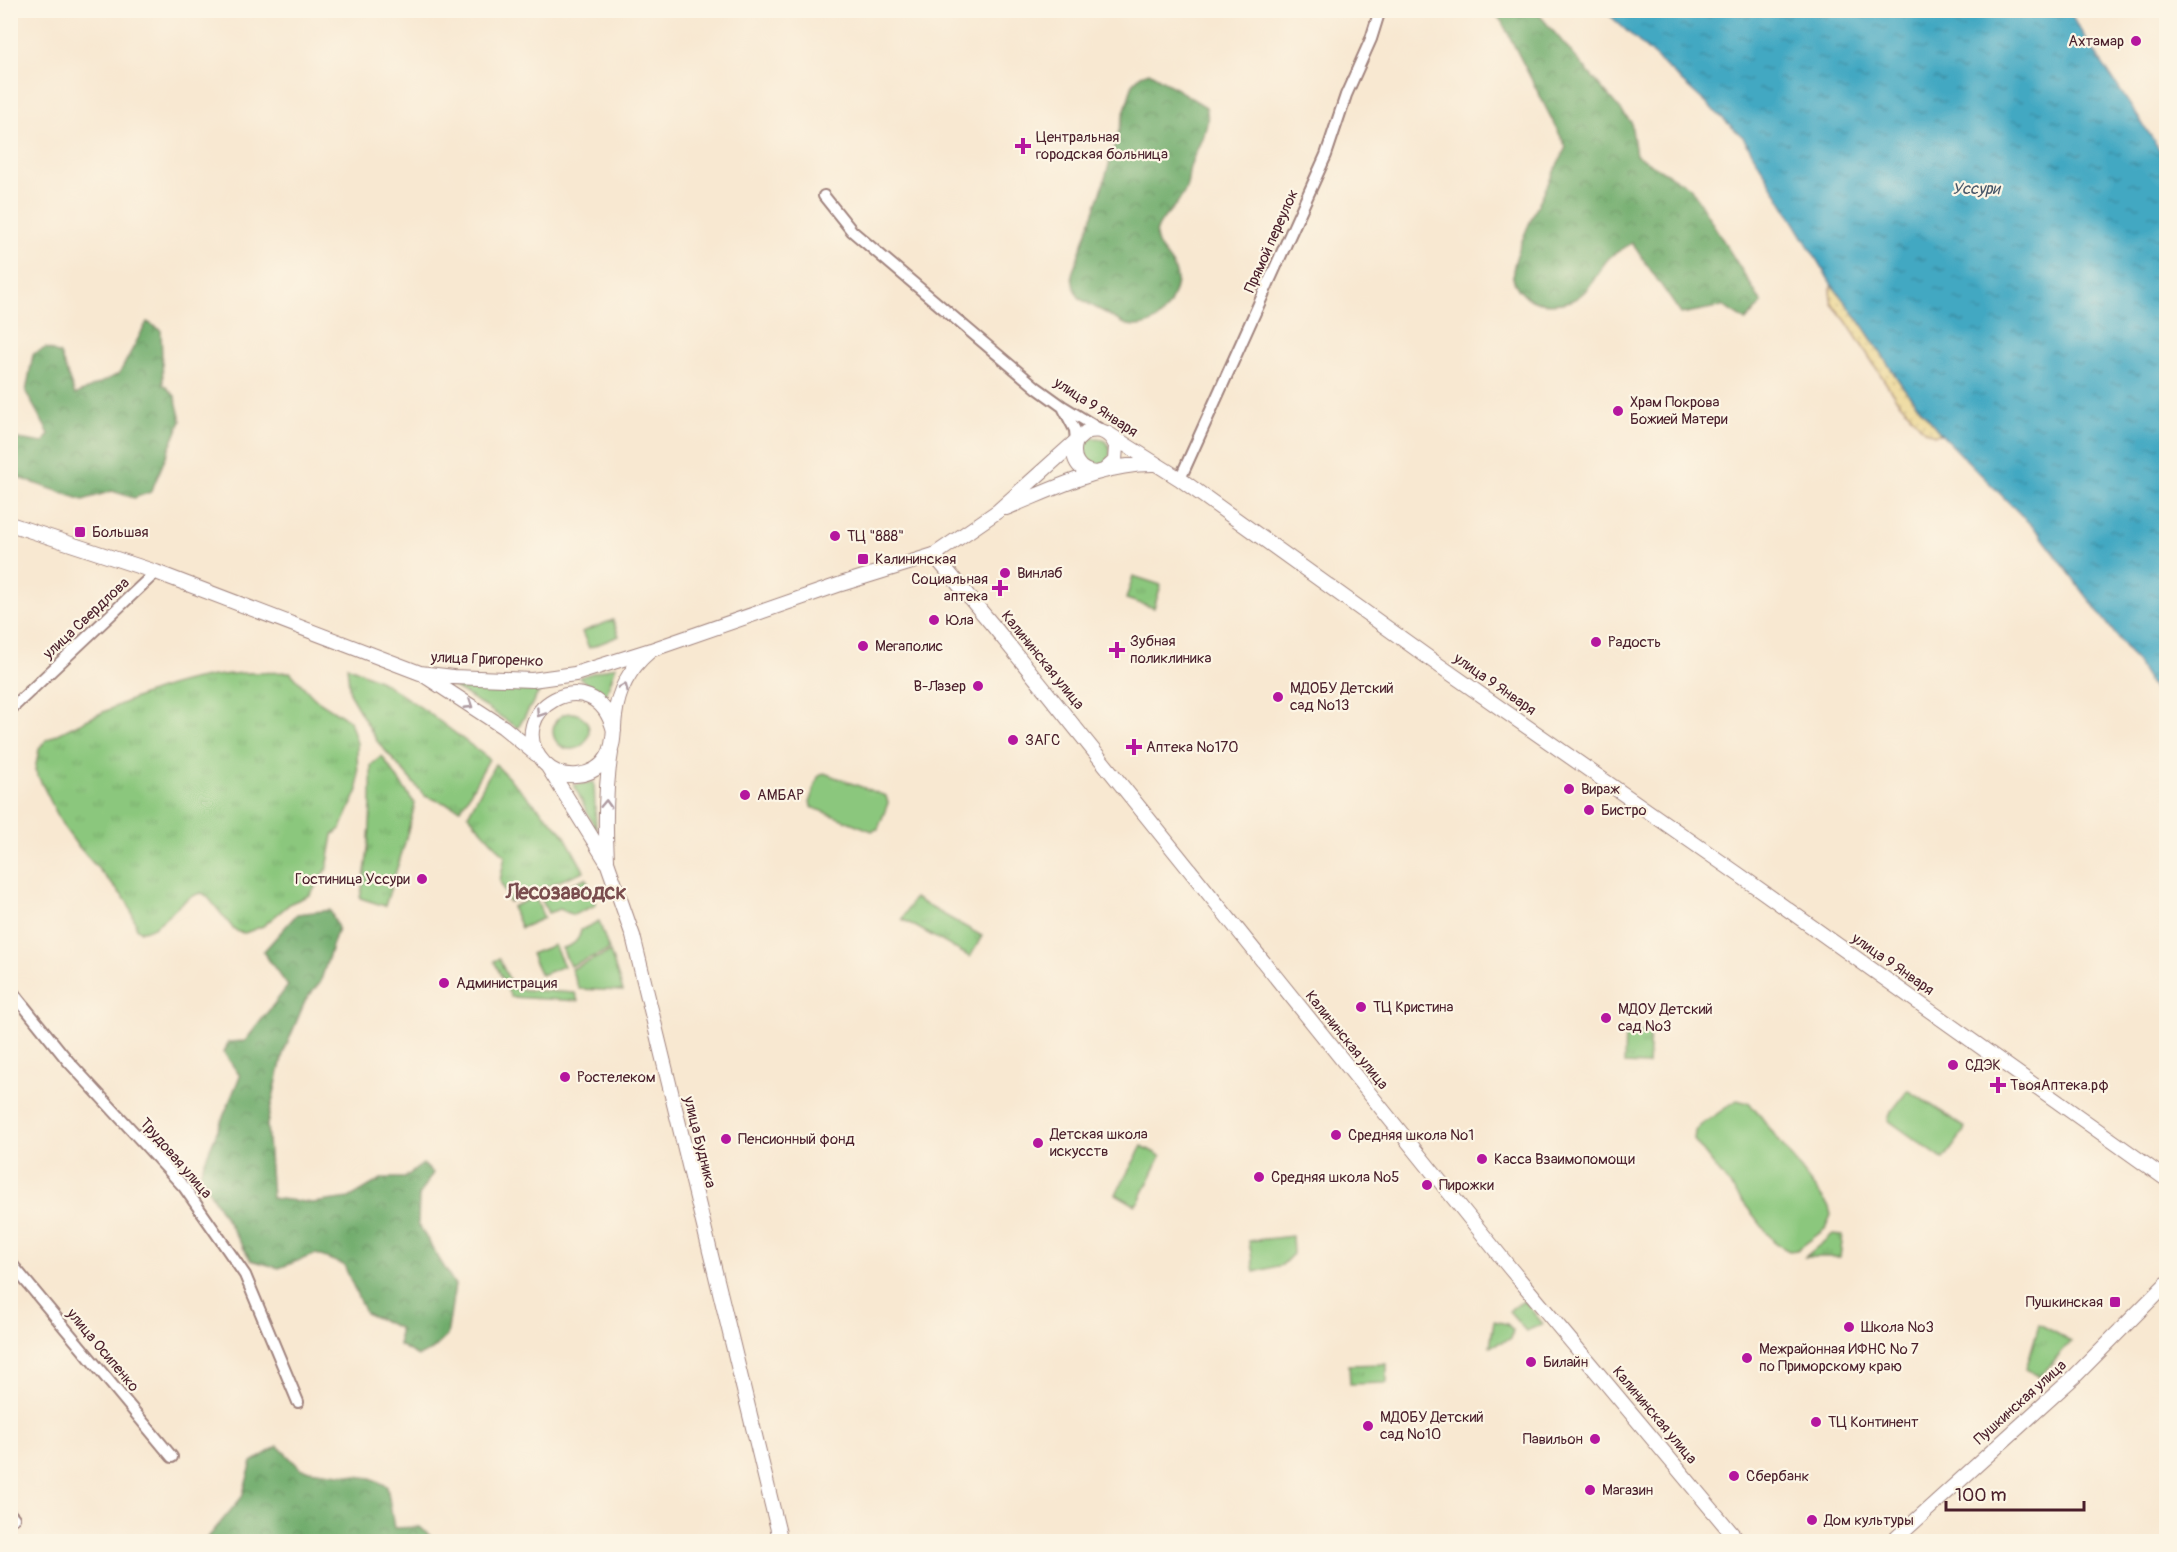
<svg xmlns="http://www.w3.org/2000/svg" width="2177" height="1552" font-family="Pangolin,sans-serif">
<defs>
<pattern id="forest-crowns" width="20" height="18" patternUnits="userSpaceOnUse" patternTransform="scale(1.5)"><rect width="20" height="18" fill="#70ac6c"/><path d="M2 6a3 3 0 1 1 6 0M12 15a3 3 0 1 1 6 0" fill="none" stroke="#5e8b59"/></pattern>
<pattern id="sand-dots" width="8" height="8" patternUnits="userSpaceOnUse" patternTransform="scale(1.5)"><rect width="8" height="8" fill="#eeda9e"/><path d="M2 2h.1M6 6h.1" fill="none" stroke="#cebb88" stroke-width="1.8" stroke-linecap="round"/></pattern>
<pattern id="park-tufts" width="24" height="20" patternUnits="userSpaceOnUse" patternTransform="scale(1.5)"><rect width="24" height="20" fill="#8bc77d"/><path d="M3 7l-1-3M5 7V3M7 7l1-3M15 17l-1-3M17 17v-4M19 17l1-3" fill="none" stroke="#79aa6c"/></pattern>
<pattern id="water-ripples" width="26" height="14" patternUnits="userSpaceOnUse" patternTransform="scale(1.5)"><rect width="26" height="14" fill="#42a8c2"/><path d="M2 4q2-2 4 0t4 0M15 11q2-2 4 0t4 0" fill="none" stroke="#39889e"/></pattern>
</defs>
<rect width="100%" height="100%" fill="#fcf5e5"/>
<filter id="ink" filterUnits="userSpaceOnUse"><feTurbulence type="fractalNoise" baseFrequency=".0167" numOctaves="2"/><feDisplacementMap in="SourceGraphic" scale="12" xChannelSelector="R" yChannelSelector="G"/><feConvolveMatrix kernelMatrix="1 2 1 2 8 2 1 2 1" color-interpolation-filters="sRGB"/></filter>
<filter id="wash" filterUnits="userSpaceOnUse"><feTurbulence type="fractalNoise" baseFrequency=".008" numOctaves="4" result="noise"/><feDisplacementMap in="SourceGraphic" scale="24" xChannelSelector="R" yChannelSelector="G"/><feGaussianBlur stdDeviation="1.35" result="paint"/><feColorMatrix in="noise" values="0 0 0 0 0 0 0 0 0 0 0 0 0 0 0 0 0 1.4 0 .05"/><feComposite in="paint" operator="in"/></filter>
<g filter="url(#wash)">
<rect width="100%" height="100%" fill="#f8e8d1"/>
<path fill="#8bc77d" stroke="#6a7354" stroke-width="1.5" d="M1082 452a14 14 0 1 1 28 0a14 14 0 1 1-28 0Z
M613,620L619,636L589,648L582,632Z
M616,666L605,698L579,677Z
M442,679L542,687L518,728Z
M553 731a18 18 0 1 1 36 0a18 18 0 1 1-36 0Z
M824,773L886,796L888,803L878,829L872,831L811,807L810,800L818,777Z
M594,782L596,830L574,785Z
M586,878L596,905L573,915L560,909L548,913L540,896Z
M535,897L544,918L521,928L512,907Z
M599,921L609,950L570,966L562,948C573,946 579,941 581,930Z
M554,945L564,966L541,975L531,954Z
M610,952L623,991L579,989L571,969Z
M499,959L514,989L575,993L578,1001L511,997L494,961Z
M1908,1090L1965,1127L1963,1133L1944,1159L1941,1158L1888,1120L1891,1112Z
M1737,1100L1748,1103L1756,1110L1829,1207L1831,1215L1825,1229L1797,1250L1789,1251L1776,1244L1694,1140L1695,1131L1701,1125Z
M1142,1146L1161,1156L1139,1201L1135,1205L1116,1194Z
M1292,1236L1293,1254L1282,1265L1254,1272L1249,1241Z
M1524,1301L1543,1324L1526,1331L1509,1312L1512,1308Z
M1494,1321L1507,1324L1513,1330L1511,1339L1490,1346Z"/>
<path fill="url(#forest-crowns)" stroke="#5d664c" stroke-width="1.5" d="M1493,11H1536L1631,122L1636,155L1690,187L1762,303L1746,321L1723,306L1681,314L1632,243C1625,248 1615,252 1609,258C1595,273 1591,293 1570,301C1558,305 1540,305 1530,299C1522,294 1515,287 1513,278C1509,256 1555,171 1566,147L1502,22Z
M1149,72L1206,107C1213,130 1193,149 1189,171C1188,180 1188,185 1184,193C1177,207 1162,215 1157,230C1152,246 1170,256 1175,270C1179,279 1176,288 1173,296C1167,315 1150,330 1128,325C1120,323 1111,316 1104,312C1083,301 1073,300 1072,274L1101,192L1133,83L1141,75Z
M147,322L161,330L163,384L175,396L181,421L151,492L134,498L112,491L83,500L11,475V438L43,443L49,434L26,392L33,354L46,348L60,354L75,395L119,374Z
M330,910L338,928L320,983L306,999L283,1054L267,1124L272,1198L313,1203L349,1198L383,1178H404L423,1164L433,1173L419,1196L418,1224L455,1285L447,1336L432,1350L418,1356L399,1345V1328L365,1313L344,1265L316,1254L279,1268L251,1260L199,1175L240,1076L224,1053L228,1042L245,1041L288,986L263,952L297,914Z
M278,1446L301,1469L371,1478L387,1486L394,1528L420,1527L436,1541H205L242,1497L252,1462Z"/>
<path fill="url(#sand-dots)" stroke="#9c7c64" stroke-width="1.5" d="M1832,285L1859,320L1903,387L1941,434L1934,435L1925,431L1895,397L1846,321L1832,304L1830,292Z"/>
<path fill="url(#park-tufts)" stroke="#6a7354" stroke-width="1.5" d="M1133,576L1161,585L1154,608L1126,599Z
M347,666L381,681L426,711L489,759L461,809L425,796L377,741L350,695Z
M290,672L314,698L350,721L357,743L358,790L341,828L333,835L327,869L310,895L291,903L263,926L245,933L238,932L232,927L207,896L202,893C178,896 165,929 141,931L137,929L131,910L126,900L77,845L63,826L35,770L39,749L46,740C102,712 159,682 222,675C244,672 268,673 290,672Z
M382,756L415,804L404,846L385,906L360,898C370,854 372,810 371,765Z
M495,764L563,833L584,871L509,902L500,881L505,856L468,815Z
M914,898L982,936L970,957L902,919Z
M1625,1031H1650L1648,1065L1624,1064Z
M1833,1234L1843,1235L1840,1257H1805Z
M2039,1324L2071,1341L2040,1377L2026,1369Z
M1387,1364V1383L1350,1384L1349,1365Z"/>
<path fill="url(#water-ripples)" stroke="#466476" stroke-width="1.5" d="M1605,11H2070L2076,24L2166,159V710L2137,663L2039,533L1941,434L1903,387L1859,320L1832,285L1743,137Z"/>
</g>
<g filter="url(#ink)">
<g fill="none" stroke-linecap="round" stroke-linejoin="round">
<defs>
<path id="minor" d="M824,196L852,231L1037,388L1062,406L1104,432
M1064,409L1075,430L1076,441
M1180,479L1326,155L1346,95L1371,39L1380,10
M10,710L156,572
M10,989L68,1061L184,1187L216,1233L245,1275L298,1402
M10,1262L172,1457
M10,1514L14,1518"/>
<path id="major" d="M1107,433L1180,479L1440,666L1738,874L2166,1179
M1076,441C1070,457 1078,472 1096,473
M1006,508C1054,489 1103,463 1155,464
M10,524L156,572L420,673L453,677L532,680L575,674L651,650L841,584L934,555L998,511L1086,432C1100,428 1110,432 1116,446L1115,461L1104,471
M934,555L995,628L1509,1267L1739,1542
M425,676L503,727L536,754
M614,731C595,655 498,712 544,763C562,782 595,778 608,756C615,744 613,729 615,716C618,691 630,668 649,652
M548,767L607,862L633,936L781,1542
M607,860C605,824 605,788 611,753
M1892,1542L2074,1377L2166,1284"/>
</defs>
<use href="#minor" stroke="#a1847e" stroke-width="14"/>
<use href="#major" stroke="#a1847e" stroke-width="16"/>
<use href="#minor" stroke="#fff" stroke-width="10"/>
<use href="#major" stroke="#fff" stroke-width="14"/>
</g>
<defs><path id="oneway-chevron" d="M-2-3.5L2.5 0L-2 3.5" fill="none" stroke-width="1.6" stroke-linecap="round" stroke-linejoin="round" transform="scale(1.5)"/></defs>
<g stroke="#ae9aa0">
<use href="#oneway-chevron" transform="translate(624 687) rotate(-68)"/>
<use href="#oneway-chevron" transform="translate(469 705) rotate(33)"/>
<use href="#oneway-chevron" transform="translate(540 713) rotate(124)"/>
<use href="#oneway-chevron" transform="translate(606 804) rotate(-88)"/>
</g>
</g>
<g fill="#b5179e" stroke="#fcf5e5" stroke-width="2">
<circle cx="2136" cy="41" r="6"/>
<path d="M1020 137h6v6h6v6h-6v6h-6v-6h-6v-6h6z"/>
<circle cx="1618" cy="411" r="6"/>
<rect x="74" y="526" width="12" height="12" rx="3"/>
<circle cx="835" cy="536" r="6"/>
<rect x="857" y="553" width="12" height="12" rx="3"/>
<circle cx="1005" cy="573" r="6"/>
<path d="M997 579h6v6h6v6h-6v6h-6v-6h-6v-6h6z"/>
<circle cx="934" cy="620" r="6"/>
<circle cx="1596" cy="642" r="6"/>
<circle cx="863" cy="646" r="6"/>
<path d="M1114 641h6v6h6v6h-6v6h-6v-6h-6v-6h6z"/>
<circle cx="978" cy="686" r="6"/>
<circle cx="1278" cy="697" r="6"/>
<circle cx="1013" cy="740" r="6"/>
<path d="M1131 738h6v6h6v6h-6v6h-6v-6h-6v-6h6z"/>
<circle cx="1569" cy="789" r="6"/>
<circle cx="745" cy="795" r="6"/>
<circle cx="1589" cy="810" r="6"/>
<circle cx="422" cy="879" r="6"/>
<circle cx="444" cy="983" r="6"/>
<circle cx="1361" cy="1007" r="6"/>
<circle cx="1606" cy="1018" r="6"/>
<circle cx="1953" cy="1065" r="6"/>
<circle cx="565" cy="1077" r="6"/>
<path d="M1995 1076h6v6h6v6h-6v6h-6v-6h-6v-6h6z"/>
<circle cx="1336" cy="1135" r="6"/>
<circle cx="726" cy="1139" r="6"/>
<circle cx="1038" cy="1143" r="6"/>
<circle cx="1482" cy="1159" r="6"/>
<circle cx="1259" cy="1177" r="6"/>
<circle cx="1427" cy="1185" r="6"/>
<rect x="2109" y="1296" width="12" height="12" rx="3"/>
<circle cx="1849" cy="1327" r="6"/>
<circle cx="1747" cy="1358" r="6"/>
<circle cx="1531" cy="1362" r="6"/>
<circle cx="1816" cy="1422" r="6"/>
<circle cx="1368" cy="1426" r="6"/>
<circle cx="1595" cy="1439" r="6"/>
<circle cx="1734" cy="1476" r="6"/>
<circle cx="1590" cy="1490" r="6"/>
<circle cx="1812" cy="1520" r="6"/>
</g>
<g text-anchor="middle" stroke-width="4.5" stroke-linejoin="round" paint-order="stroke">
<g font-size="15" fill="#4a1f2b" stroke="#fcf5e5" text-anchor="start">
<text x="2124" y="46" text-anchor="end">Ахтамар</text>
<text x="1036" y="142">Центральная<tspan x="1036" dy="17">городская больница</tspan></text>
<text x="1630" y="407">Храм Покрова<tspan x="1630" dy="17">Божией Матери</tspan></text>
<text x="92" y="537">Большая</text>
<text x="847" y="541">ТЦ "888"</text>
<text x="875" y="564">Калининская</text>
<text x="1017" y="578">Винлаб</text>
<text x="988" y="584" text-anchor="end">Социальная<tspan x="988" dy="17">аптека</tspan></text>
<text x="946" y="625">Юла</text>
<text x="1130" y="646">Зубная<tspan x="1130" dy="17">поликлиника</tspan></text>
<text x="1608" y="647">Радость</text>
<text x="875" y="651">Мегаполис</text>
<text x="966" y="691" text-anchor="end">В-Лазер</text>
<text x="1290" y="693">МДОБУ Детский<tspan x="1290" dy="17">сад №13</tspan></text>
<text x="1025" y="745">ЗАГС</text>
<text x="1146" y="752">Аптека №170</text>
<text x="1581" y="794">Вираж</text>
<text x="757" y="800">АМБАР</text>
<text x="1601" y="815">Бистро</text>
<text x="410" y="884" text-anchor="end">Гостиница Уссури</text>
<text x="456" y="988">Администрация</text>
<text x="1373" y="1012">ТЦ Кристина</text>
<text x="1618" y="1014">МДОУ Детский<tspan x="1618" dy="17">сад №3</tspan></text>
<text x="1965" y="1070">СДЭК</text>
<text x="577" y="1082">Ростелеком</text>
<text x="2010" y="1090">ТвояАптека.рф</text>
<text x="1050" y="1139">Детская школа<tspan x="1050" dy="17">искусств</tspan></text>
<text x="1348" y="1140">Средняя школа №1</text>
<text x="738" y="1144">Пенсионный фонд</text>
<text x="1494" y="1164">Касса Взаимопомощи</text>
<text x="1271" y="1182">Средняя школа №5</text>
<text x="1439" y="1190">Пирожки</text>
<text x="2103" y="1307" text-anchor="end">Пушкинская</text>
<text x="1861" y="1332">Школа №3</text>
<text x="1759" y="1354">Межрайонная ИФНС № 7<tspan x="1759" dy="17">по Приморскому краю</tspan></text>
<text x="1543" y="1367">Билайн</text>
<text x="1380" y="1422">МДОБУ Детский<tspan x="1380" dy="17">сад №10</tspan></text>
<text x="1828" y="1427">ТЦ Континент</text>
<text x="1583" y="1444" text-anchor="end">Павильон</text>
<text x="1746" y="1481">Сбербанк</text>
<text x="1602" y="1495">Магазин</text>
<text x="1824" y="1525">Дом культуры</text>
</g>
<g font-size="15" fill="#4a1f2b" stroke="#fcf5e5">
<text transform="translate(1271 241) rotate(-66)" y="5">Прямой переулок</text>
<text transform="translate(1096 407) rotate(33)" y="5">улица 9 Января</text>
<text transform="translate(86 618) rotate(-43)" y="5">улица Свердлова</text>
<text transform="translate(487 659) rotate(2)" y="5">улица Григоренко</text>
<text transform="translate(1043 660) rotate(51)" y="5">Калининская улица</text>
<text transform="translate(1495 684) rotate(35)" y="5">улица 9 Января</text>
<text transform="translate(1893 964) rotate(35)" y="5">улица 9 Января</text>
<text transform="translate(1347 1040) rotate(51)" y="5">Калининская улица</text>
<text transform="translate(700 1142) rotate(76)" y="5">улица Будника</text>
<text transform="translate(176 1158) rotate(49)" y="5">Трудовая улица</text>
<text transform="translate(103 1350) rotate(50)" y="5">улица Осипенко</text>
<text transform="translate(2020 1402) rotate(-42)" y="5">Пушкинская улица</text>
<text transform="translate(1655 1415) rotate(50)" y="5">Калининская улица</text>
</g>
<g font-size="16" font-style="italic" fill="#475667" stroke="#fcf5e5">
<text x="1976" y="194">Уссури</text>
</g>
<g font-size="21" font-weight="bold" fill="#7a4d4e" stroke="#fcf5e5">
<text x="566" y="899">Лесозаводск</text>
</g>
</g>
<rect width="2177" height="1552" fill="none" stroke="#fcf5e5" stroke-width="36"/>
<path d="M1946 1501v9h138v-9" fill="none" stroke="#4a1f2b" stroke-width="3"/>
<text x="1955" y="1501" font-size="18" fill="#4a1f2b" stroke="#fcf5e5" stroke-width="4.5" paint-order="stroke">100 m</text>
</svg>
